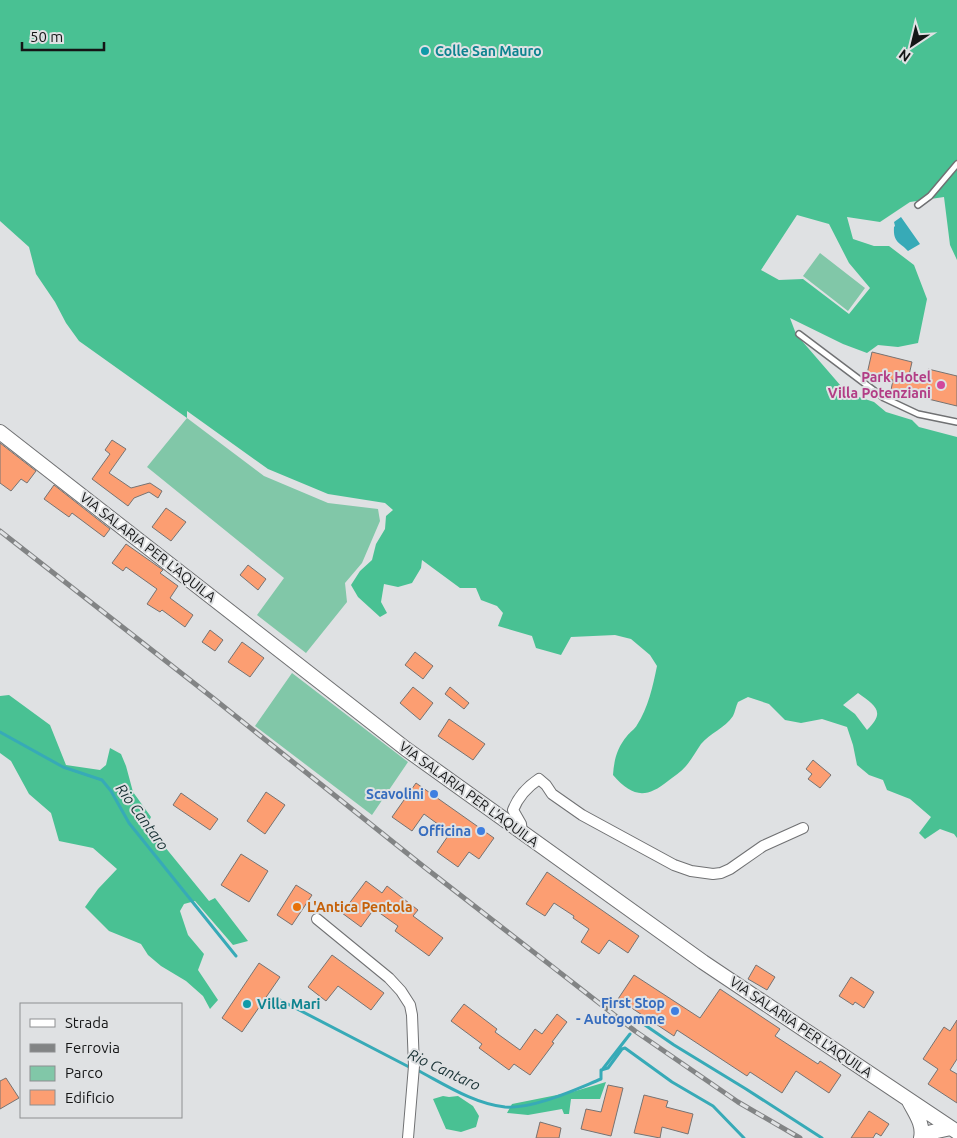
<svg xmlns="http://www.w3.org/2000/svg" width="957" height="1138" font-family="Ubuntu,sans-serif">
<rect width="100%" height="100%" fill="#dfe1e3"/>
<path fill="#81c7a8" d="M820,253L865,288L848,311L803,276Z
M187,418L264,476L328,503L378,509L380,521L362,563L345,583L347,602L306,653L257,615L284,578L147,467Z
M292,673L408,762L372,815L255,726Z"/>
<path fill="#49c193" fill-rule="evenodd" d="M0,0H957V260L950,245L944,197L910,202L880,222L847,217L853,239L874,246H889L914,265L927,299L918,343L898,347L878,345L867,353L843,344L790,318L796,334L847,393L874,402L886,412L912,420L919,427L957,437V838L954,834L940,829L925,839L919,833L931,817L910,799L887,790L883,780L869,775L857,765L853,745L847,727L822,719L801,723L785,720L769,704L748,697L738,702C736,706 735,712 733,716C725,728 710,733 701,744C696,751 692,759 686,766C681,772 674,776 668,781C646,799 632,797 613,775C614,760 617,748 627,736C630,732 635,729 637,725C648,708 653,686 657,666L650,655L631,639L615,635L571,637L561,655L536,648L532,636L498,626L503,613L497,606L481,600L476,588H460L422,560L421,568L412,583L398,587L384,584L381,602L387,613L380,617L358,597L351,585L360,571L372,560L376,544L385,529L386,516L393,510L385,503L328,494L268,469L187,411V418L79,341L66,323L55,302L36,274L29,247L0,221ZM797,215L829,224L849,263L870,288L849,314L803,279L779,280L761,270ZM858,693C874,705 887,711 867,730L855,714L843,705Z
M9,695L50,725L66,765L100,770L106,765L110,748L121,754L126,766L133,792L151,817L147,825L209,901L215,898L248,941L233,945L195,901L184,904L180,911L188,935L204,954L198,970L218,1000L210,1009L203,996L186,981L161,966L148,955L141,944L109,931L85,907L98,889L117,869L93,848L59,841L51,813L29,794L11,761L0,753V696Z
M606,1082L600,1099H571L569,1114H564L562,1109L528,1115L507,1113L512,1104L572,1092Z
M443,1096L449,1097L458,1096L473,1106L479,1116L476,1127L461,1132L446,1129L433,1099Z"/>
<path fill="#37aab7" d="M901,217L920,244L908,251C900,242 893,243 894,227L895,226L894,222Z"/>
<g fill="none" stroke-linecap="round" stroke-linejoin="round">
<path stroke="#37aab7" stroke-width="3" d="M0,732L63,767L102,780L111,791L129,823L236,956
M278,999L411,1068
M638,1022L642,1023L674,1045L746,1089L822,1138
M417,1070C444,1084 474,1104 505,1107C534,1109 574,1090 601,1079V1070L608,1068L622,1049L625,1048L672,1082L713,1106L744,1138
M602,1070L630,1034"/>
</g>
<path fill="#fc9e72" stroke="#767372" d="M872,352L912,362L909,375L926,379L928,369L957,376V406L891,390L893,380L867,374Z
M112,440L126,449L109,473L131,488L150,483L162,491L158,498L149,492L134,498L128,506L92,479L110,454L105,450Z
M0,443L36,471L27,483L21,479L11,491L0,483Z
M54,485L110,529L104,537L72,513L69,517L44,499Z
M166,508L186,522L171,541L152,527Z
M126,544L163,570L160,573L178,586L170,598L193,615L185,627L162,610L160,612L147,604L157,589L126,567L123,571L112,563Z
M248,565L266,579L258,590L240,575Z
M210,630L223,640L215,651L202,642Z
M242,642L264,658L250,677L228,662Z
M415,652L433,666L423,679L405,665Z
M413,687L433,703L420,720L400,703Z
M450,687L469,703L464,709L445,694Z
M449,719L485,744L473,760L438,736Z
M813,760L831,775L820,788L808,779L812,774L806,769Z
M416,783L494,838L479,859L469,852L458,867L437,852L450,833L424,814L412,831L392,817Z
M266,792L285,805L265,834L247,821Z
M181,793L218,819L210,830L173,805Z
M241,854L268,871L249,902L221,885Z
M547,872L639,936L628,953L609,940L599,954L581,942L589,929L573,918L574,916L554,903L545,916L526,904Z
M366,881L382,893L387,886L418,910L413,916L443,938L429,956L395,931L398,926L374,909L361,927L342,913Z
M296,885L312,895L292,925L277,915Z
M332,955L384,993L371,1010L338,986L326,1001L308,987Z
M259,963L280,977L242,1032L222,1018Z
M756,965L775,977L767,990L748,979Z
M634,975L700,1018L720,989L780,1029L775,1036L818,1064L820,1061L841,1075L829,1093L796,1071L782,1093L750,1072L747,1076L677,1030L674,1036L618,999Z
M851,977L874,992L864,1008L855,1002L853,1005L839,996Z
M464,1004L497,1029L495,1032L520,1050L535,1029L542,1034L557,1014L567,1022L552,1042L554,1043L530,1075L514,1064L509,1070L479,1048L482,1044L451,1021Z
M957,1020V1059L950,1070L957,1074V1103L928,1084L938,1069L923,1059L944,1027L950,1031Z
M6,1078L19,1098L0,1109V1081Z
M608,1085L623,1088L611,1136L581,1129L586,1109L601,1112Z
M644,1095L668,1101L666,1107L693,1114L688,1134L662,1127L660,1138L634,1133Z
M869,1111L889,1124L881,1136L876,1133L873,1138H851Z
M540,1122L561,1128L559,1138H536Z"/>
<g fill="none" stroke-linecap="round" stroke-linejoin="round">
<defs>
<path id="lane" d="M918,205L930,196L957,164
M799,334L884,398L918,414L957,422"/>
<path id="street" d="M522,833L521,824L513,810C518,797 527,787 539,779L546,785L552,794L582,815L674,865L691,871L713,874L721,873L730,869L763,846L803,828
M317,919L389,978L401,991L410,1005L412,1015L414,1066L408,1138"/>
<path id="secondary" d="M0,432L406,749L703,962L957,1132
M909,1101C915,1113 924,1124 921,1138
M921,1138L932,1132L951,1128"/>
</defs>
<use href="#lane" stroke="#707173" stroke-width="8"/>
<use href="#street" stroke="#707173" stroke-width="12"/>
<use href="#secondary" stroke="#707173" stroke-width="16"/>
<use href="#lane" stroke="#fff" stroke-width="5"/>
<use href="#street" stroke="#fff" stroke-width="10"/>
<use href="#secondary" stroke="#fff" stroke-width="14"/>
<defs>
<path id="rail" d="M0,531L213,698L423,866L635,1031L738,1102L800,1138"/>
</defs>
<use href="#rail" stroke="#828485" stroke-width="5"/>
<use href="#rail" stroke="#dfe1e3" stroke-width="3" stroke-dasharray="9" stroke-linecap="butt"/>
</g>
<g fill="#0f9aa8" stroke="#dfe1e3" stroke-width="2">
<circle cx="425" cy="51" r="5"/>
<circle cx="247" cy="1004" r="5"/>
</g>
<circle fill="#d1479c" stroke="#dfe1e3" stroke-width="2" cx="941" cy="385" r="5"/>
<g fill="#3f7fe0" stroke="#dfe1e3" stroke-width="2">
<circle cx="434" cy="794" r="5"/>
<circle cx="481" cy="831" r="5"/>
<circle cx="675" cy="1011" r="5"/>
</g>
<circle fill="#e8710a" stroke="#dfe1e3" stroke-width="2" cx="297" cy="907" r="5"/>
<g text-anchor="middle" stroke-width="4" stroke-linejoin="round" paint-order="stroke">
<g font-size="14" font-weight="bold" fill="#0d838f" stroke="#dfe1e3" text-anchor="start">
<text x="435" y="56">Colle San Mauro</text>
<text x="257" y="1009">Villa Mari</text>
</g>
<g font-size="14" font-weight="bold" fill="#b23c85" stroke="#dfe1e3" text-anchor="end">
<text x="931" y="382">Park Hotel<tspan x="931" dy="16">Villa Potenziani</tspan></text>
</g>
<g font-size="14" fill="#141516" stroke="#dfe1e3">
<text transform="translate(148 547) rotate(38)" y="5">VIA SALARIA PER L'AQUILA</text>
<text transform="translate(469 794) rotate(36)" y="5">VIA SALARIA PER L'AQUILA</text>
<text transform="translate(801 1027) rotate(34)" y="5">VIA SALARIA PER L'AQUILA</text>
</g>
<g font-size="14" font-weight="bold" fill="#366cbe" stroke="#dfe1e3" text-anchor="end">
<text x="424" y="799">Scavolini</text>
<text x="471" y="836">Officina</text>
<text x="665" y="1008">First Stop<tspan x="665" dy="16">- Autogomme</tspan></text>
</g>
<g font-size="14" font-weight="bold" fill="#c56008" stroke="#dfe1e3" text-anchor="start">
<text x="307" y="912">L'Antica Pentola</text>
</g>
<g font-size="15" font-style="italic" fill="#173033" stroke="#dfe1e3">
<text transform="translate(142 817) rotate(54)" y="5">Rio Cantaro</text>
<text transform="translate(444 1070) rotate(25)" y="5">Rio Cantaro</text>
</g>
</g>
<rect x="20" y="1003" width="162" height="115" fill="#dfe1e3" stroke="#8e8f91"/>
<rect x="30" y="1019" width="25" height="8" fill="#ffffff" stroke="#8e8f91"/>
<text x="65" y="1028" font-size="15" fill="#141516">Strada</text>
<rect x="30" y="1044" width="25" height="8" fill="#828485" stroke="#8e8f91"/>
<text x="65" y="1053" font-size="15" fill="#141516">Ferrovia</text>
<rect x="30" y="1066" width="25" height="15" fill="#81c7a8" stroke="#8e8f91"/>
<text x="65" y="1078" font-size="15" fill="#141516">Parco</text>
<rect x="30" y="1090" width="25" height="15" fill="#fc9e72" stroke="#8e8f91"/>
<text x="65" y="1103" font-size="15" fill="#141516">Edificio</text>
<g transform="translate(912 45) rotate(215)" stroke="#dfe1e3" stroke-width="4" paint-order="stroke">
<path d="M0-4L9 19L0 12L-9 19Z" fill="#141516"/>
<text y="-8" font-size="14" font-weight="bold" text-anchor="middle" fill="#141516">N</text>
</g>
<path d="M22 42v8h82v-8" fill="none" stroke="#141516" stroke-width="2.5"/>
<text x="30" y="42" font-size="15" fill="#141516" stroke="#dfe1e3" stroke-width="4" paint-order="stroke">50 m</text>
</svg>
